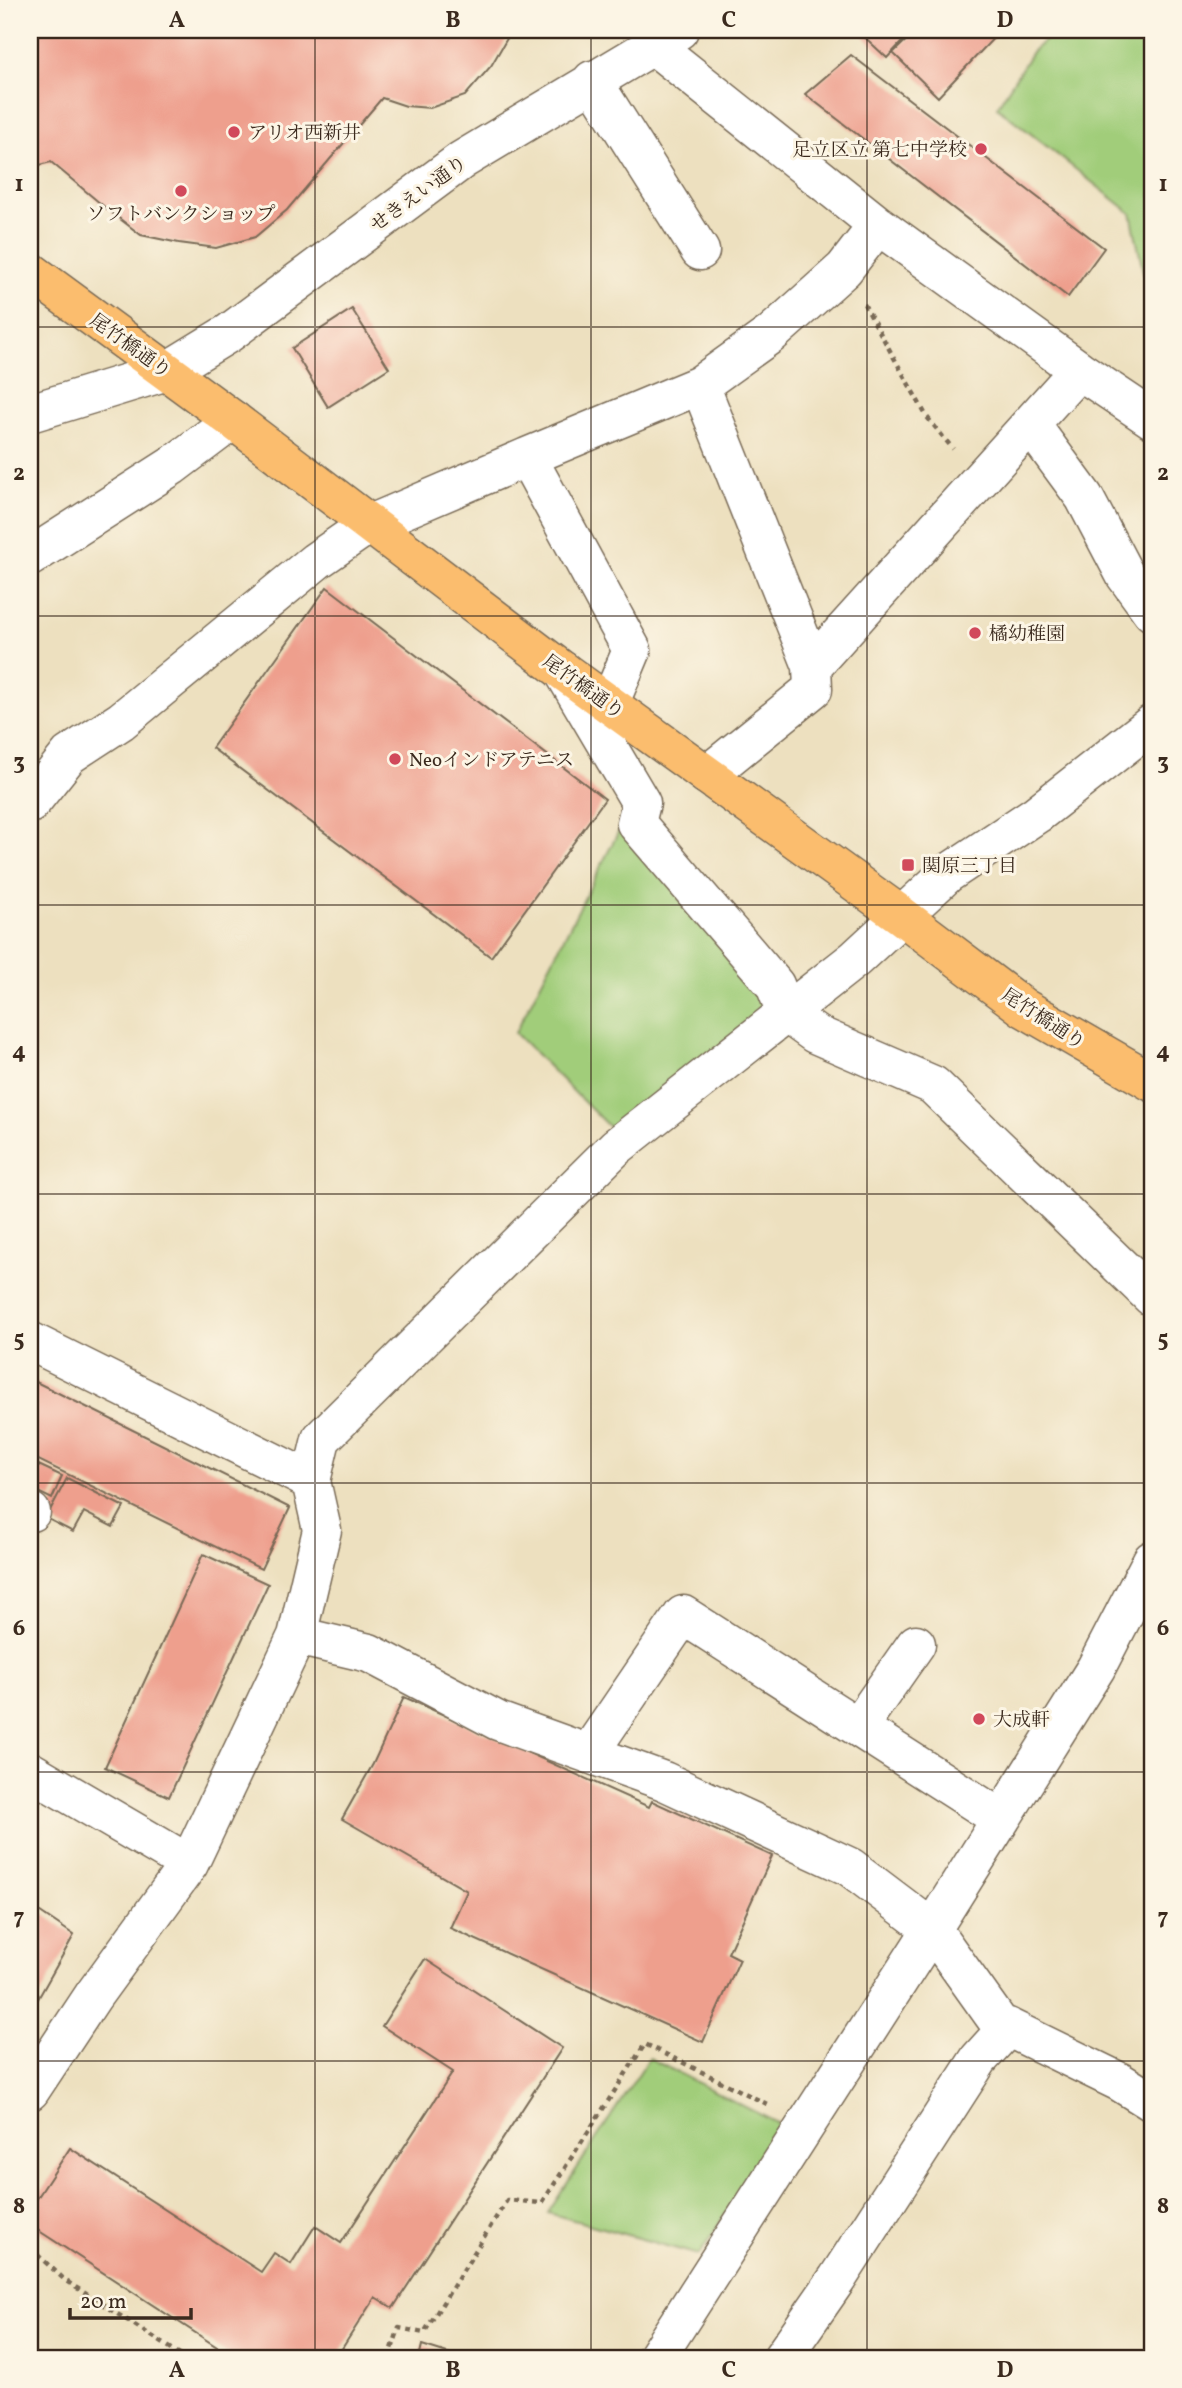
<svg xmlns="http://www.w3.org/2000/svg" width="1182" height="2388" font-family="Vollkorn,'Noto Serif JP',serif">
<rect width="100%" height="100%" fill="#fcf5e5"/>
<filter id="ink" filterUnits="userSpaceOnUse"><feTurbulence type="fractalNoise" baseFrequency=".0143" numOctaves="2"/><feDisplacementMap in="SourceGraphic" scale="14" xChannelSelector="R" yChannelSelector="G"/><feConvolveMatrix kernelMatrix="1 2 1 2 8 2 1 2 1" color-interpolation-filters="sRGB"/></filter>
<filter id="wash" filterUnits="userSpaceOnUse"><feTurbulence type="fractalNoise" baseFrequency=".00686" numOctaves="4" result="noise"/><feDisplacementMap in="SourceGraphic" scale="28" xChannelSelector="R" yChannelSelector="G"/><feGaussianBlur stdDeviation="1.57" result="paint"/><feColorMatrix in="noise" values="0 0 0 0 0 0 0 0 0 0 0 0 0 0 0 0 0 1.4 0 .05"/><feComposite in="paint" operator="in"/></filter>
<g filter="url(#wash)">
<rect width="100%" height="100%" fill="#ede0bf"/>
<path fill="#a1cd7a" stroke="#6e7c4c" stroke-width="2" d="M1056,30H1152V314L1131,213L997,107L1032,52Z
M622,825L763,994L756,1020L612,1130L515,1033Z
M649,2058L783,2126L699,2255L548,2213Z"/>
<g id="blocks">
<path fill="#ee9f8d" d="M30,30H509V35L491,66L465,96L430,108L406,106L382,98L287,210L255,237L216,248L179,243L141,235L107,209L51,162L40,165L30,157Z
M857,30H913L887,58Z
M917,30H1001L938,97L893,53Z
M851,55L1104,248L1068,297L805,94Z
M352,309L389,368L328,407L292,348Z
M327,587L605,799L491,957L212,748Z
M30,1379L290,1508L261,1569L30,1456Z
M30,1461L62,1476L52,1499L30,1488Z
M67,1478L124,1507L113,1527L84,1512L73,1532L46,1518Z
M203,1554L268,1584L169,1797L105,1767Z
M404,1697L649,1807L652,1801L772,1856L728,1953L740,1959L703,2042L450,1928L467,1891L342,1819L373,1764Z
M30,1905L74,1935L30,2013Z
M425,1959L562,2048L393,2308L375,2297L336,2358H234L30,2225V2209L70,2148L261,2272L274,2253L291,2264L315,2226L341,2243L453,2072L382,2026Z
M422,2345L463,2358H419Z"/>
</g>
</g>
<g filter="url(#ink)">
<use href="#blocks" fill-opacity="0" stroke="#796a56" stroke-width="2"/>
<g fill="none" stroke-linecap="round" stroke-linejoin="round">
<defs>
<path id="minor" d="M653,45L878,225L1079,370L1152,419
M592,80L700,251
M700,385L812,666L813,689L707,775
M30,413L167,371L229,333L462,160L679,30
M1031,425L1084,497L1125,575L1152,612
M30,557L172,466L233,420
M812,666L1079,370
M563,671L641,803L636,823L775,985L786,1013L815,1034L933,1085L1152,1297
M609,705L632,650L527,457L700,385L771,334L844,269L878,225
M30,804L69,755L121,721L316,561L368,525L527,457
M30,1341L311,1481L322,1530L297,1636L189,1864L93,1996L30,2091
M311,1481L321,1439L616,1147L855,959L947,874L1037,814L1152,724
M30,1512H31
M297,1636L369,1653L498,1721L664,1781L850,1867L932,1929L999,2023L1120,2082L1152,2102
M858,1727L916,1644
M589,1753L683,1615L1001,1819
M30,1771L189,1864
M656,2358L932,1929L1096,1668L1152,1560
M782,2358L837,2279L979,2059L1008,2027"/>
<path id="major" d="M30,271L233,420L563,671L902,916L1024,1008L1152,1082"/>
</defs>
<use href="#minor" stroke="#796a56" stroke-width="41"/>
<use href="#major" stroke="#796a56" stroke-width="41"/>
<path stroke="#796a56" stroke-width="4.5" stroke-dasharray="5 5" stroke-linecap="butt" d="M864,304L927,417L953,449
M30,2248L66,2281L186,2358
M389,2358L399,2328L424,2333L507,2200L542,2203L645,2044L771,2106"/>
<use href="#minor" stroke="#fff" stroke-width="38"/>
<use href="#major" stroke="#fbbd6e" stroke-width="38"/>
</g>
</g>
<path fill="none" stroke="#3b2a1e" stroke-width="2" stroke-opacity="0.55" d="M315,30V2358M591,30V2358M867,30V2358M30,327H1152M30,616H1152M30,905H1152M30,1194H1152M30,1483H1152M30,1772H1152M30,2061H1152"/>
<g fill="#d1495b" stroke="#fcf5e5" stroke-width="2.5">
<circle cx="234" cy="132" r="7"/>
<circle cx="981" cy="149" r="7"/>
<circle cx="181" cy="191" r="7"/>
<circle cx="975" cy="633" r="7"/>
<circle cx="395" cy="759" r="7"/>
<rect x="901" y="858" width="14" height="14" rx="3.5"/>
<circle cx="979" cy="1719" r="7"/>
</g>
<g text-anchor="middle" stroke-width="6" stroke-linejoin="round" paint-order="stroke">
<g font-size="19" fill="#3b2a1e" stroke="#fcf5e5" text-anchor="start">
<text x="248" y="139">アリオ西新井</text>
<text x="967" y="156" text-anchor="end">足立区立 第七中学校</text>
<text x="181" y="220" text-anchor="middle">ソフトバンクショップ</text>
<text x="989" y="640">橘幼稚園</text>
<text x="409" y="766">Neoインドアテニス</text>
<text x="922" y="872">関原三丁目</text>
<text x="993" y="1726">大成軒</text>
</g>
<g font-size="19" fill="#3b2a1e" stroke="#fcf5e5">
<text transform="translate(418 193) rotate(-36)" y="7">せきえい通り</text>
<text transform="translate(131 345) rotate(36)" y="7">尾竹橋通り</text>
<text transform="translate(584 686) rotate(36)" y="7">尾竹橋通り</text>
<text transform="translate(1044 1018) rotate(33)" y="7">尾竹橋通り</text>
</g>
</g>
<rect width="1182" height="2388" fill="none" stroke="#fcf5e5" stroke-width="77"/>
<path d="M70 2308v10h121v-10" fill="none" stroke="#3b2a1e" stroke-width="3.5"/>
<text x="80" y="2308" font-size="21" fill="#3b2a1e" stroke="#fcf5e5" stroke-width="5" paint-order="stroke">20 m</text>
<rect x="38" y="38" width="1106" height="2312" fill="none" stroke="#3b2a1e" stroke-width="2.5"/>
<g font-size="23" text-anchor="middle" font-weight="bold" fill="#3b2a1e">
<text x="177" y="27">A</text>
<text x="453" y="27">B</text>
<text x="729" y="27">C</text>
<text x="1005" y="27">D</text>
<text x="19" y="191">1</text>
<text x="1163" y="191">1</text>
<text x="19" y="480">2</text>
<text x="1163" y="480">2</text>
<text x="19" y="769">3</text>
<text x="1163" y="769">3</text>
<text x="19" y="1058">4</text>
<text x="1163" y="1058">4</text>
<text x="19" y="1346">5</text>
<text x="1163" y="1346">5</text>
<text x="19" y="1635">6</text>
<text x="1163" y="1635">6</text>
<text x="19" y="1924">7</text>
<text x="1163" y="1924">7</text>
<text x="19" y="2213">8</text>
<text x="1163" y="2213">8</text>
<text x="177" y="2377">A</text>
<text x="453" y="2377">B</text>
<text x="729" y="2377">C</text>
<text x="1005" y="2377">D</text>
</g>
</svg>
